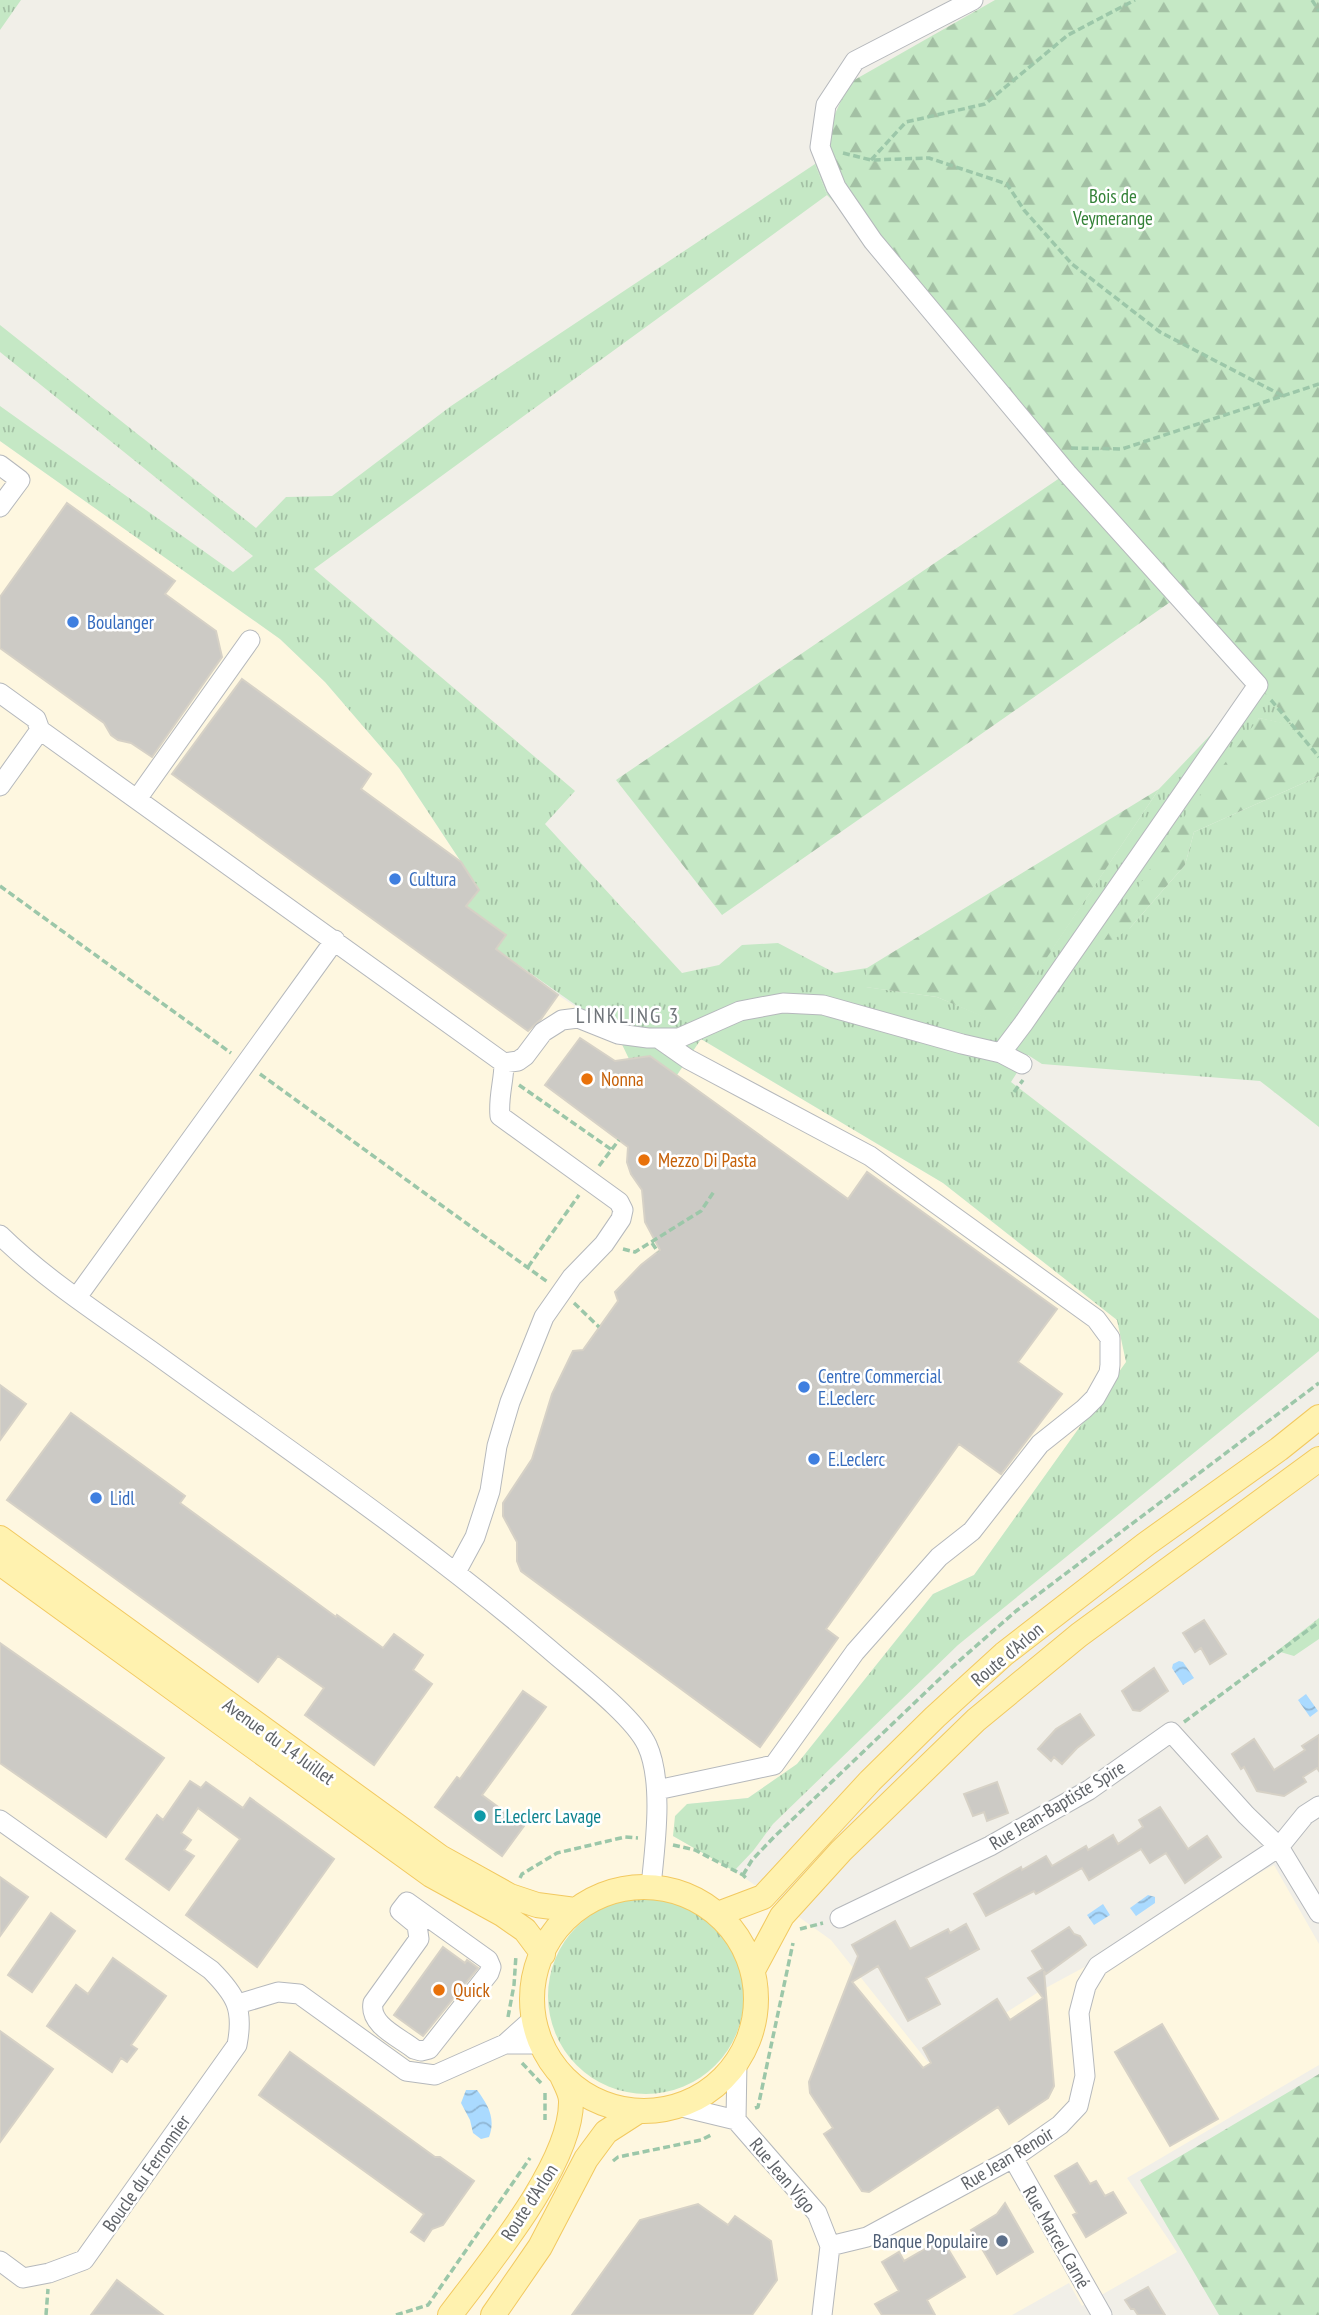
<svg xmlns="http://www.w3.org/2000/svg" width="1319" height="2315" font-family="'PT Sans Narrow',sans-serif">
<defs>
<pattern id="grass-tufts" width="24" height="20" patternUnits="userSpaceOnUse" patternTransform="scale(1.75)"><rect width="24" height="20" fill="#c5e8c5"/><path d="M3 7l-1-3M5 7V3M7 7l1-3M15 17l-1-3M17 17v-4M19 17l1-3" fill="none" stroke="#a3c0a4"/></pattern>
<pattern id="forest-firs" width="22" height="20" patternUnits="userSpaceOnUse" patternTransform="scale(1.75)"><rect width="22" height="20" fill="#c5e8c5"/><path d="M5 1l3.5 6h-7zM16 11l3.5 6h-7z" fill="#a3c0a4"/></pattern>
<pattern id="water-waves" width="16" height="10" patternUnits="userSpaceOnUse" patternTransform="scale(1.75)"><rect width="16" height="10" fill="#aadaff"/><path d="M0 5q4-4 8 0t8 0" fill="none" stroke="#8eb4d2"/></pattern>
</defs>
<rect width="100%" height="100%" fill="#f1efe8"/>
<path fill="#fef7e0" d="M0,441L280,639L325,682L399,768L461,862L479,890L467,906L506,935L496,950L558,995L677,1075L701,1039L943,1183L1117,1320L1127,1362L974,1575L933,1594L797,1764L748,1798L687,1804L673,1836L735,1871L831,1940L928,2062L1040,1991L1274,1865L1319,1944V2065L1127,2178L1177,2252L1082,2306L1069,2283L1012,2315H0Z"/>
<path fill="url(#grass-tufts)" d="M0,0H21L0,30Z
M815,164L827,195L314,569L575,791L545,824L682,973L719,965L742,945L778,943L835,973L867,968L866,987L937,997L1002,1024L1159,789L1258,685L1295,726L1259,718L1129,929L1185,865L1194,832L1319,776V1127L1260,1081L1042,1064L1028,1055L1011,1082L1319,1319V1351L958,1645L773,1824L753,1851L734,1871L673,1836L675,1816L687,1804L748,1798L797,1764L933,1594L974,1575L1126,1362L1117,1320L943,1183L701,1039L677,1075L650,1056L629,1059L617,1034L496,949L506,935L466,906L479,889L399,768L325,682L280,639L0,441V406L233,572L253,556L0,352V325L256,528L286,497L332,496L451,406Z
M1319,1618V1639L1294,1656L1277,1651Z
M548 1996a98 98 0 1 1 196 0a98 98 0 1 1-196 0Z"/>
<path fill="url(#forest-firs)" d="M995,0H1319V776L1194,832L1185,865L1129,929L1097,951L1181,821L1259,718L1294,725L1176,598L722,915L616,780L1067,473L873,241L827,195L815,164L820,147L849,83Z
M1159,789L1002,1025L937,997L865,987L867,968Z
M1319,2074V2315H1219L1140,2180Z"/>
<path fill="url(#water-waves)" d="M1179,1661L1183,1662L1194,1678L1183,1685L1172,1668L1173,1664Z
M1306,1694L1318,1711L1310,1717L1298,1700Z
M1148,1895L1155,1897V1903L1136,1916L1130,1908Z
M1103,1904L1110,1915L1094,1925L1087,1915Z
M466,2090H477C488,2105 496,2118 489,2137L481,2139L473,2133L470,2120L461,2103Z"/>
<path fill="#cccac5" stroke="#d6d1c6" stroke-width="2" d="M67,503L175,581L165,594L216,631L222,657L152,757L131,743L118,740L111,735L104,723L0,648V597Z
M242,679L371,774L361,789L461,862L479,890L466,906L506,935L496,949L558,995L541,1019L528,1031L172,774Z
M580,1038L615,1061L650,1056L848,1199L867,1172L1057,1309L1018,1362L1062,1394L1001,1474L959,1444L826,1629L838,1638L760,1747L521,1571L517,1561V1542L503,1516V1503L532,1459L552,1394L573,1351L583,1350L618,1301L615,1292L641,1265L660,1250L645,1222L642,1190L631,1174L627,1162L628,1147L545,1085Z
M0,1385L26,1404L0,1440Z
M71,1413L185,1496L180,1503L336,1617L337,1615L383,1648L394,1634L423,1655L413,1670L432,1684L374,1765L305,1715L324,1688L278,1656L258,1682L7,1500Z
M1204,1620L1226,1654L1210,1664L1201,1648L1195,1652L1183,1633Z
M0,1643L164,1758L106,1837L0,1763Z
M1154,1668L1168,1691L1140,1711L1133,1710L1122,1691Z
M523,1691L546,1707L482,1795L524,1826L502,1856L435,1807L457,1777L460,1779Z
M1080,1714L1094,1735L1077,1748L1062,1764L1054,1757L1051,1761L1038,1749L1056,1729Z
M1319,1735V1771L1317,1768L1303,1777L1306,1782L1284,1796L1257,1791L1244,1767L1241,1769L1232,1754L1254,1739L1274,1770L1305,1750L1302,1746Z
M190,1781L201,1788L206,1782L243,1808L250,1798L334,1859L257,1967L186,1915L240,1839L198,1808L181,1833L191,1840L184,1850L194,1856L169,1890L126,1859L157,1815L163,1820Z
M997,1782L1008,1813L987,1821L984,1812L973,1816L964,1794Z
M1160,1807L1188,1849L1207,1836L1221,1857L1185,1883L1166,1853L1150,1863L1141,1849L1089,1880L1082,1868L1036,1894L1034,1891L986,1916L974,1894L1021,1867L1022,1870L1046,1856L1052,1866L1086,1846L1088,1850L1113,1835L1118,1844L1143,1827L1139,1820Z
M0,1877L28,1897L0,1936Z
M51,1913L75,1931L32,1992L8,1975Z
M895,1921L910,1949L948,1929L950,1933L966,1924L979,1949L926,1978L940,2004L908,2021L878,1966L852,1982L923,2068L931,2063L923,2048L997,1999L1010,2020L1043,1998L1028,1978L1043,1969L1032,1951L1069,1927L1074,1934L1080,1936L1086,1945L1046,1974L1044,1971L1054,2086L1048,2098L1009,2124L998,2107L869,2192L862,2191L824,2134L833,2128L810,2093L809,2082L858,1956L852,1945Z
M443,1947L465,1963L467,1960L478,1968L423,2036L394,2015Z
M113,1958L166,1996L131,2045L137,2049L127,2062L121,2058L112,2072L47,2026L76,1985L88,1994Z
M1162,2024L1218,2119L1170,2146L1115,2052Z
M0,2031L53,2069L0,2142Z
M290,2052L435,2157H440L474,2181L443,2225L432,2229L424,2241L411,2232L424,2214L259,2095Z
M1077,2163L1090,2184L1096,2181L1105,2196L1113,2192L1126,2213L1086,2237L1073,2215L1077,2213L1055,2176Z
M1005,2203L1033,2252L997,2274L971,2230L997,2214Z
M698,2204L728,2225L735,2216L771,2241L777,2280L752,2315H572L640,2220Z
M942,2239L965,2277L927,2300L935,2315H882L875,2304L899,2291L882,2262L899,2252L904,2261Z
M117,2280L163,2315H91Z
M1148,2287L1154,2297L1165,2315H1138L1134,2309H1131L1125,2300Z"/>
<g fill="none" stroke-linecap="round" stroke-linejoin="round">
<defs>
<path id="minor" d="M973,0L855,61L826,105L820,147L836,187L873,241L1067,473L1258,685L1023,1024L1001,1053
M0,465L20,480L0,507
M0,693L36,719L40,730L504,1063L518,1061L525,1056L543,1032L562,1020L578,1018L618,1034L648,1038H679L740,1011L783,1003L823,1005L962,1044L1001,1053L1022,1064
M0,786L40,730
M137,799L250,640
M0,1235C50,1284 112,1322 168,1363C297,1456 429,1546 549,1649C575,1672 633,1715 647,1745C664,1782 655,1846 651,1886
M77,1297L335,940
M456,1572L475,1537L490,1491L497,1446L510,1402L544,1317L572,1277L604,1244L621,1219L623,1210L619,1202L500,1116C498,1097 504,1081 504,1063
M657,1790L774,1765L855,1652L939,1557L972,1531L1040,1444L1084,1409L1095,1398L1109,1373L1110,1365V1338L1096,1319L870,1156L688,1059L658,1038
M0,1820L211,1970C236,1995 244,2009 237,2045L84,2260L49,2273L23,2278L0,2261
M407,1902L488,1960L491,1967L489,1973L429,2049L421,2051L414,2049C399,2037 369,2025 373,2003L419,1939L417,1925L400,1911Z
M840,1918L990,1846L1089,1790L1171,1732L1246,1815L1279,1847L1319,1913
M238,2004L278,1992L299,1994L406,2071L435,2075L505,2044L534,2018
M505,2044H542
M678,2106L736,2120L817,2213L830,2246L822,2315
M736,2120L737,2062
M1013,2158L1102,2315
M830,2246L867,2237L1013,2158L1060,2125L1078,2106L1085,2076L1079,2013L1086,1986L1098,1966L1279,1847L1305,1815L1319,1806"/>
<path id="major" d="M0,1538L440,1857L510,1896L537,1905L575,1910
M0,1563L431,1875L502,1914L525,1930L543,1954
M532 1999a112 112 0 1 1 224 0a112 112 0 1 1-224 0Z
M718,1914L763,1897L870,1781L935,1717L1004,1654L1146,1544L1279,1449L1319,1417
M753,1970L782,1916L841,1851L976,1720L1079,1635L1319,1459
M450,2315C488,2264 572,2164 571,2101C571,2093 565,2083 562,2076
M493,2315L540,2247L586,2159L606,2132L637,2112"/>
</defs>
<use href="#minor" stroke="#b5b8bc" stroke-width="21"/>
<use href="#major" stroke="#f2c960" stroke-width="26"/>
<path stroke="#9cc7a9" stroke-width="3.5" stroke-dasharray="7 3.5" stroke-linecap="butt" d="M1312,0L1319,11
M843,153L871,160L929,158L1007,184L1024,210L1072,264L1160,332L1283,396
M871,160L906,122L985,104L1068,35L1135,0
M1071,448L1122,449L1319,384
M1271,700L1319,757
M0,886L231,1053
M260,1074L549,1283
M519,1085L612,1150
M1014,1092L1023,1080
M599,1166L619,1140
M652,1243L658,1252
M623,1249L635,1252L701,1211L715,1190
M528,1267L579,1195
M574,1303L599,1327
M1184,1722L1319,1622
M673,1845L695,1850L743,1875L748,1880
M743,1875L752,1860L774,1837L951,1668L1016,1611L1319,1383
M520,1878L522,1874L557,1853L625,1837L638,1838
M800,1929L823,1923
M508,2017L514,1985L516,1955
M522,2063L541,2083
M545,2093V2120
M755,2108L758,2107L793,1943
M613,2161L618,2157L701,2140L713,2134
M46,2315L48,2289
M396,2315L428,2305L530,2158"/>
<use href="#minor" stroke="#fff" stroke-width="19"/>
<use href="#major" stroke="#fff2af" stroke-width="24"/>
</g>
<g fill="#3f7fe0" stroke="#fff" stroke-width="2.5">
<circle cx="73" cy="622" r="7"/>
<circle cx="395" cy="879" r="7"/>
<circle cx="804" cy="1387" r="7"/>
<circle cx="814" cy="1459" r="7"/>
<circle cx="96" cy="1498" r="7"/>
</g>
<g fill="#e8710a" stroke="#fff" stroke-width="2.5">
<circle cx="587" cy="1079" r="7"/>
<circle cx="644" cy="1160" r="7"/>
<circle cx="439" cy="1990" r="7"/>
</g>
<circle fill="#0f9aa8" stroke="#fff" stroke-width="2.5" cx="480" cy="1816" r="7"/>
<circle fill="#5c6f8a" stroke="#fff" stroke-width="2.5" cx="1002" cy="2241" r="7"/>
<g text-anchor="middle" stroke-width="5" stroke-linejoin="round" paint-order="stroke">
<g font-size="19" fill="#348238" stroke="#fff">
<text x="1113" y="203">Bois de<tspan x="1113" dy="22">Veymerange</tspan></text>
</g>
<g font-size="19" fill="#366cbe" stroke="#fff" text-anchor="start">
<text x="87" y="629">Boulanger</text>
<text x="409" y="886">Cultura</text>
<text x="818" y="1383">Centre Commercial<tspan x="818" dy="22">E.Leclerc</tspan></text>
<text x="828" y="1466">E.Leclerc</text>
<text x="110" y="1505">Lidl</text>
</g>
<g font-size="19" fill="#c56008" stroke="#fff" text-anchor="start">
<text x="601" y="1086">Nonna</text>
<text x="658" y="1167">Mezzo Di Pasta</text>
<text x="453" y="1997">Quick</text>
</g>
<g font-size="19" fill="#5f6368" stroke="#fff">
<text transform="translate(1007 1654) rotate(-40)" y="7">Route d'Arlon</text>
<text transform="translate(279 1741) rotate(36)" y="7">Avenue du 14 Juillet</text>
<text transform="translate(1057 1805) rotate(-31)" y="7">Rue Jean-Baptiste Spire</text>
<text transform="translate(1007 2158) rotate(-31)" y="7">Rue Jean Renoir</text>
<text transform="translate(146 2173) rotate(-55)" y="7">Boucle du Ferronnier</text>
<text transform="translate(783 2175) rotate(50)" y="7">Rue Jean Vigo</text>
<text transform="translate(529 2202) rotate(-57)" y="7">Route d'Arlon</text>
<text transform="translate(1057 2237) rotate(60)" y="7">Rue Marcel Carné</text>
</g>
<g font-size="19" fill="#0d838f" stroke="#fff" text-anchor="start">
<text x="494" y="1823">E.Leclerc Lavage</text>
</g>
<g font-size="19" fill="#4e5e75" stroke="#fff" text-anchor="end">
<text x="988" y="2248">Banque Populaire</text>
</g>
<g font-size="21" letter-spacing="2" fill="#70757a" stroke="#fff">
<text x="628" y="1023">LINKLING 3</text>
</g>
</g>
</svg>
